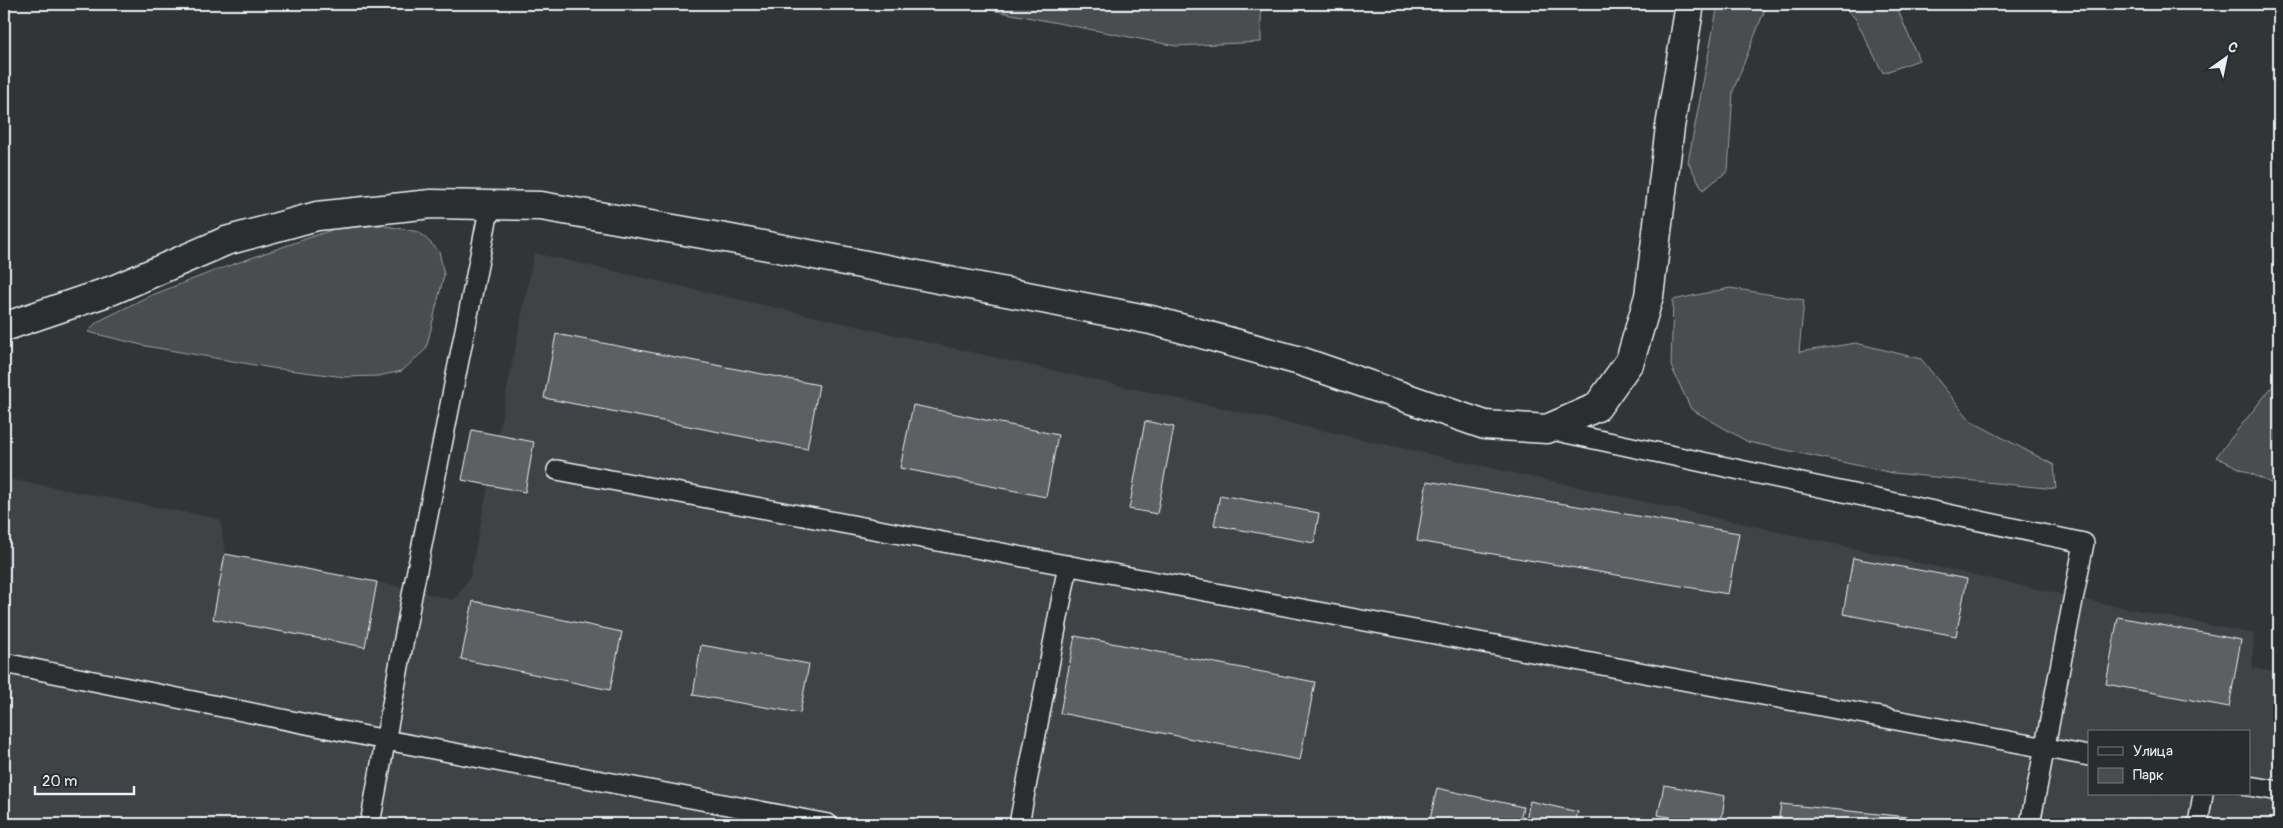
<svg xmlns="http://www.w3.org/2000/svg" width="2283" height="828" font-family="Pangolin,sans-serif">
<rect width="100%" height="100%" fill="#323536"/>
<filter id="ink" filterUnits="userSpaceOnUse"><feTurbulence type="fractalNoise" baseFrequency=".02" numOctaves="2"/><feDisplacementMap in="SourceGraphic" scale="10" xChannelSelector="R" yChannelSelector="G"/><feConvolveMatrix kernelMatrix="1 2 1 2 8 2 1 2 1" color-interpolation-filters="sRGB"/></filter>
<g filter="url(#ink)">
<path fill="#3f4244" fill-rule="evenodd" d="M534,253L1095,380L2087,600L2254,634L2252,668L2279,673V824H4V478L220,519L225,554L377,582L454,600L470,577ZM2089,732H2249V794H2089Z"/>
<path fill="#494d4f" stroke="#989fa4" d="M960,4H1261V42L1176,46Z
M1718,4H1767L1733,91L1728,171L1703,190L1688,162Z
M1841,4H1892L1898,10L1919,60L1883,73L1855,18Z
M381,225L419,232L439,251L444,275L426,349L402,371L378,376L345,377L272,368L146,346L88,332L97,322L147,297L214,271L334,229Z
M1730,288L1804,300L1799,352L1856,343L1921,359L1971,421L2054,465L2056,489L1893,473L1748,442L1691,409L1671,366L1673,300Z
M2279,378V487L2216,457Z"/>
<path fill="#5c6063" stroke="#e8f1f8" d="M556,334L819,385L807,449L544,398Z
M913,405L1058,435L1046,497L900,468Z
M1145,421L1174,427L1157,514L1129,509Z
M472,430L534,442L525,492L462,480Z
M1427,481L1739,533L1728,594L1417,541Z
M1220,495L1319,513L1314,543L1214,525Z
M225,554L377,582L365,647L213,619Z
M1853,558L1967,579L1956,636L1843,614Z
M473,601L622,632L610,690L461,659Z
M2118,617L2241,640L2229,707L2106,684Z
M1075,636L1315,682L1300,760L1060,713Z
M701,645L809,664L800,713L693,695Z
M1664,785L1725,796L1721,824H1709L1658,815Z
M1437,788L1523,807L1519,824H1429Z
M1530,801L1578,812L1575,824H1525Z
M1781,804L1908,817L1907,824H1778Z"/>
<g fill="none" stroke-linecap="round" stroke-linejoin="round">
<defs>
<path id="lane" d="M1547,429L2084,543L2030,824
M557,470L2089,756
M4,663L386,740L828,824
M2249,786L2279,791
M370,824L413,590L490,205
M1019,824L1068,565
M2198,824L2203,794"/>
<path id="street" d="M4,327L113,290L226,241L317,216L431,204L541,206L731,239L1151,320L1300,361L1485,425L1547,429L1597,407L1630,361L1649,296L1670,127L1690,4"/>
</defs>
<use href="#lane" stroke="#e8f1f8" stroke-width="22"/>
<use href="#street" stroke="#e8f1f8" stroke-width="31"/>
<use href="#lane" stroke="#2a2d2e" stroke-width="19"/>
<use href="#street" stroke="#2a2d2e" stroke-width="28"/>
</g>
</g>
<rect width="2283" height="828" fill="none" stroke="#2a2d2e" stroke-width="20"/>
<rect x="10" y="10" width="2263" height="808" fill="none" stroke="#e8f1f8" stroke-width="2" filter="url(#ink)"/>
<rect x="2088" y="730" width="162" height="65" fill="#2a2d2e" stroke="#767b7f"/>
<rect x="2098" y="747" width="25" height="8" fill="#2a2d2e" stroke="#767b7f"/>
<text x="2133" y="756" font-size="15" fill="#e8f1f8">Улица</text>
<rect x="2098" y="768" width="25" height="15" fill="#494d4f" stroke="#767b7f"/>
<text x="2133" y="780" font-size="15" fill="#e8f1f8">Парк</text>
<g transform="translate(2226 58) rotate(33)" stroke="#2a2d2e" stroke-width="4" paint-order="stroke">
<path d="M0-4L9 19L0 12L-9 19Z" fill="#e8f1f8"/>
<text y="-8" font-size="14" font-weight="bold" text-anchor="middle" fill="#e8f1f8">С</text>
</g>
<path d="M35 786v8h99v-8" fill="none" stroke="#e8f1f8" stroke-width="2.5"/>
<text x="42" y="786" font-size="15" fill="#e8f1f8" stroke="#2a2d2e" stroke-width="4" paint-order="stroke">20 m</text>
</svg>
